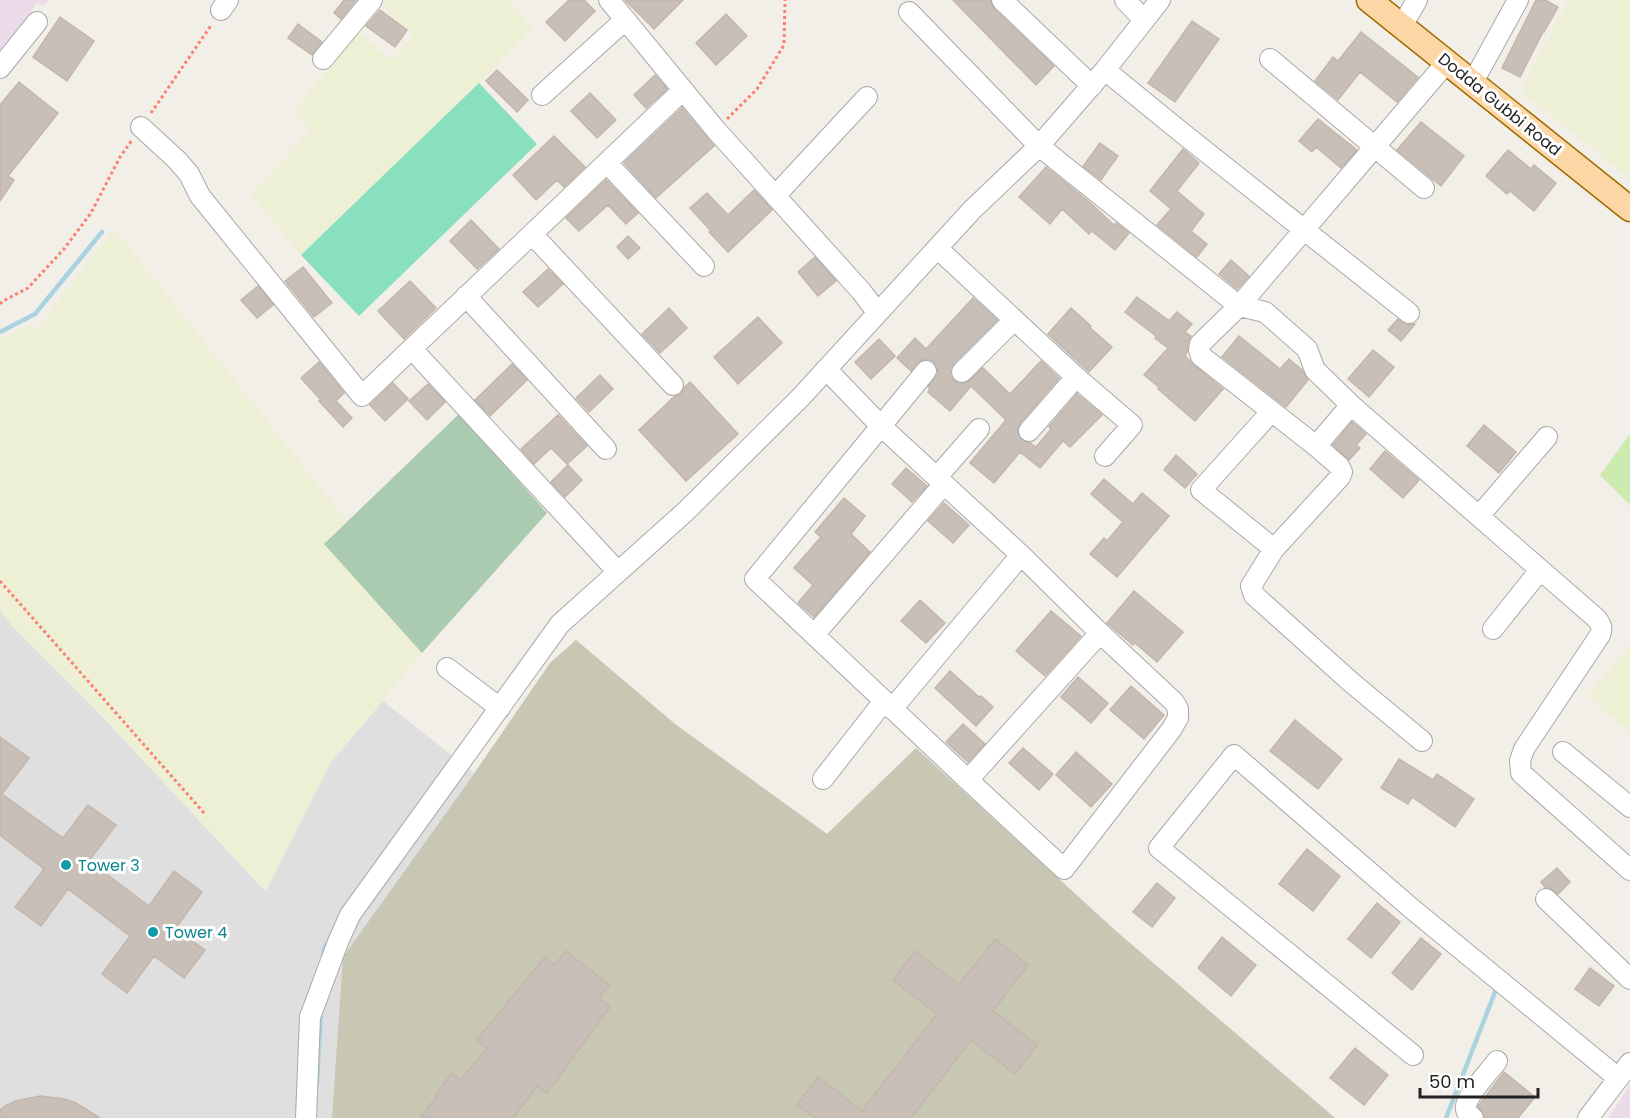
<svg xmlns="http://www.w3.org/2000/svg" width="1630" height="1118" font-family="Poppins,sans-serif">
<rect width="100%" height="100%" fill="#f2efe9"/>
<path fill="#e0dfdf" d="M0,610L13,627L98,712L265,891L331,762L383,701L474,773L550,663L576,640L675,724L827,834L916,748L1117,932L1335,1118H0Z"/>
<path fill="#ebdbe8" d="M0,0H48L44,6L37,3L0,53Z
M1630,1085V1118H1608Z"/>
<path fill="#c7c7b4" d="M576,640L675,724L827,834L916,748L1117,932L1335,1118H332L343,957L474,774L550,663Z"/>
<path fill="#eef0d5" d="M387,0H507L533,28L479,83L301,255L251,195L311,129L293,111L359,33L391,60L414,34L382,6Z
M1568,0H1630V179L1521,91Z
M114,228L347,521L324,544L422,653L331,762L266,891L98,712L13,627L0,610V340L31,324L35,332Z
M1630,646V732L1587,696Z"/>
<path fill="#cdebb0" d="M1630,434V505L1600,475Z"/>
<path fill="#aacbaf" d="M459,414L547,513L422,653L324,544Z"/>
<path fill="#88e0be" d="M479,83L537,144L359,316L301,255Z"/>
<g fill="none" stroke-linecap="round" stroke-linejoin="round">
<path stroke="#aad3df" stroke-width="4.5" d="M0,332L35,314L102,232
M323,958L324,948L331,939
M317,1084L321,1011
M1446,1118L1497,987"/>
</g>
<path fill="#c7bfb8" stroke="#c4b6ab" stroke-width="1.5" d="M344,0H356L341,19L334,13Z
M569,0H584L595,11L565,41L546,22Z
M625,0H683L654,29Z
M953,0H990L994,9L1054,66L1036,85Z
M1536,0H1545L1558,7L1544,32H1543L1520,77L1502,68Z
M380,10L407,30L395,47L366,26Z
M726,14L747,36L716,65L696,43Z
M60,17L94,41L67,81L33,57Z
M1192,21L1219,39L1175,102L1148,83Z
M298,24L322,42L312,55L288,38Z
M1361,32L1418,77L1397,102L1360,72L1338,100L1315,81L1333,57L1338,61Z
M497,70L528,100L517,112L486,81Z
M655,75L667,89L646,108L634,95Z
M19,82L58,113L8,176L14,180L0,201V105Z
M590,93L616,120L597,138L571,111Z
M682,108L714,146L656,198L624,163Z
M1318,119L1357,150L1341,168L1316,147L1312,152L1299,141Z
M1421,122L1464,156L1441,186L1397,150Z
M554,136L585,167L564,187L557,180L536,200L513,175Z
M1100,143L1118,156L1101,180L1083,166Z
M1183,149L1199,163L1177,191L1204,214L1191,231L1207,244L1197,257L1157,225L1171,209L1150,191Z
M1508,150L1531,169L1534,165L1556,183L1534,211L1510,191L1507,194L1486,176Z
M1046,167L1087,200L1114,225L1116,223L1129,233L1115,250L1092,231L1089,234L1062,209L1050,224L1019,197Z
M606,180L638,213L626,224L608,205L579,231L566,218Z
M754,190L772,210L728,252L709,232L711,231L690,208L707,193L728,215Z
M471,220L499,249L477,269L450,241Z
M628,236L640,248L628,259L617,247Z
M815,257L836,281L818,296L798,272Z
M1231,260L1249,276L1237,289L1219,274Z
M303,267L332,303L314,317L285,281Z
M548,269L563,284L538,307L523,292Z
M410,281L436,308L404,339L378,311Z
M258,286L273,305L257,318L241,300Z
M1137,297L1168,320H1170L1177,312L1192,324L1185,332L1191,336L1188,342L1187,352L1185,356L1194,365L1223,389L1195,421L1158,389L1160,388L1144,375L1168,348L1155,338L1156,336L1125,312Z
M973,298L997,320L953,364L950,369V375L954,381L959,384L966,383L983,368L1010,394L1041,361L1059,378L1020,423L1017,431L1022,440L1030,443L1036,447L1051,429L1049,427L1077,394L1102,415L1070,447L1063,441L1040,468L1020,452L994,483L970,463L1006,420L971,386L950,411L928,392L930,389L928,387L938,374L937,367L934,362L928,359L922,360L917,363L911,371L897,358L915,338L926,349Z
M669,308L687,328L660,353L642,334Z
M1071,308L1091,326L1089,327L1112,347L1089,372L1048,334Z
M758,317L782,343L738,384L714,357Z
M1398,319L1407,325L1415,324L1401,341L1388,330Z
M1239,336L1280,369L1289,359L1302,370L1308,380L1286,407L1222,357Z
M879,339L895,356L871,379L855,362Z
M1373,350L1394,367L1369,397L1348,379Z
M319,362L344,393L336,401L352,418L343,427L319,401L321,400L301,378Z
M512,364L527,380L490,416L475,400Z
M600,375L613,389L589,412L576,398Z
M690,382L738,434L686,481L639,430L674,397L681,394L685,387Z
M393,383L408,399L385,421L370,405Z
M428,384L445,402L427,420L409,401Z
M558,415L587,446L567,464L551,448L534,464L521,449Z
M1352,422L1366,434L1356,445L1360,448L1349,460L1333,445Z
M1484,425L1516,452L1499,473L1467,446Z
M1385,451L1419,480L1403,498L1370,469Z
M1176,455L1197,474L1185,488L1164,470Z
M568,465L582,480L565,497L551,482Z
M906,468L927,486L912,502L892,484Z
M1104,479L1133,504L1142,493L1169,516L1117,577L1090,554L1104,538L1107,541L1123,522L1091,494Z
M844,498L865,516L851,534L870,552L814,617L798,603L813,585L794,568L821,537L815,532Z
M944,503L969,525L953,543L928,521Z
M1134,591L1183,632L1157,662L1135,643L1133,645L1107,623Z
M920,600L945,623L926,643L901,621Z
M1051,611L1081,636L1045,676L1016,651Z
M950,671L979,697L981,696L993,707L976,726L935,688Z
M1078,677L1108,703L1091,723L1061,697Z
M1131,686L1164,715L1144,739L1110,710Z
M1295,720L1342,759L1318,789L1270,751Z
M963,724L985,744L968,762L946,742Z
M0,737L29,758L2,794L63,838L88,805L116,825L89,861L149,906L174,871L202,892L175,929L205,950L184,978L154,956L127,993L102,974L130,936L68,889L41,926L15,907L44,869L0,835Z
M1023,748L1053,774L1039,790L1009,763Z
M1076,752L1112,784L1091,807L1056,775Z
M1399,759L1433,780L1437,774L1474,799L1455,827L1412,797L1408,804L1381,788Z
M1307,849L1340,876L1313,911L1279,884Z
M1557,868L1570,882L1558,894L1549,888L1545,887L1541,882Z
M1157,883L1175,898L1152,927L1133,912Z
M1377,903L1400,922L1371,958L1348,939Z
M1222,937L1256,965L1231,996L1198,968Z
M1421,938L1441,954L1412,990L1392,973Z
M995,939L1028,965L993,1011L1037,1045L1015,1074L971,1040L911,1118H815L797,1105L818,1077L862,1111L937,1014L893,980L915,951L959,985Z
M566,951L609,985L599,998L610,1007L547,1093L537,1086L513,1118H420L438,1095L436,1094L452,1073L461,1080L487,1048L477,1040L545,957L555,965Z
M1590,968L1614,986L1599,1006L1575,989Z
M1355,1048L1388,1075L1364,1105L1330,1078Z
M1504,1072L1535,1097L1518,1118H1485L1484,1113L1478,1107L1479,1105Z
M40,1096L64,1099L76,1103L100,1118H0V1110L5,1106L16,1101Z"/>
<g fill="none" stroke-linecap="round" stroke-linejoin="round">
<defs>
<path id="minor" d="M609,0L716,130L861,291L877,312
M1002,0L1092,86
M1125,0L1144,20
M221,10L228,0
M909,12L1039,146L1239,306L1265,312L1307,349L1315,370L1351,405L1597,619C1601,625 1603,628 1600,635L1524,749L1520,761L1521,773L1630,870
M1402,26L1417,0
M323,59L372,0
M1270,59L1424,188
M0,68L37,22
M1105,70L1181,132L1409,313
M1473,82L1518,0
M542,95L625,20
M141,127L177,160L189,174L200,196L362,396L683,90
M607,163L704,266
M775,196L867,97
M532,234L673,385
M937,248L1076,377L1132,425L1105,456
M466,296L606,449
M412,349L618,572
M826,369L881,426L755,579L968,780L1064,869L1171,730L1178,718V709L1174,702L1097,630L1021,555L881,426L926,371
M962,372L1014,320
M1351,405L1316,446L1339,466L1342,472L1340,477L1274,549L1251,586L1254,595L1352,683L1422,741
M1271,412L1201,490L1274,549
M1029,431L1076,377
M1316,446L1201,356L1199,350L1200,344L1239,306L1447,62
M937,477L979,429
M1479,516L1547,437
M1493,629L1540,570
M814,635L944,484
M447,668L500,708
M892,709L1021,555
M1563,752L1630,807
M823,779L884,701
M968,780L1100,633
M1546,899L1630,979
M1413,1055L1159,848L1234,755L1411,908L1618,1078
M306,1118L310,1017L338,942L350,915L560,624L685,512L800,398L972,210L1039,146L1105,70L1160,0
M1473,1118C1468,1114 1465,1112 1466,1106C1468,1093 1489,1072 1497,1061
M1588,1118L1630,1063"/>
<path id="major" d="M1369,0L1630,209"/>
</defs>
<use href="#minor" stroke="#a9a9a9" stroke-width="22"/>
<use href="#major" stroke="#a06b00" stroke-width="27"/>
<path stroke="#fa8072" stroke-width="3" stroke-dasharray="3 3" stroke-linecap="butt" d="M151,113L212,24
M727,119L757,89L784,45L785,0
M0,304L3,301L28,288L64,249L91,213L120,157L132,140
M0,581L204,813"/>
<use href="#minor" stroke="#fff" stroke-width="20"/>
<use href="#major" stroke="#fcd6a4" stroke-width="24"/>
</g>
<g fill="#0f9aa8" stroke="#fff" stroke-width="2">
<circle cx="66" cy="865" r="6"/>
<circle cx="153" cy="932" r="6"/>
</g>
<g text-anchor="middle" stroke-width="6" stroke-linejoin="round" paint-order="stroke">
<g font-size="16" fill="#222" stroke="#fff">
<text transform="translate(1500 104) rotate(39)" y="6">Dodda Gubbi Road</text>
</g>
<g font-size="16" fill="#0d838f" stroke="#fff" text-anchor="start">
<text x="78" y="871">Tower 3</text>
<text x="165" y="938">Tower 4</text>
</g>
</g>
<path d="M1420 1088v9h118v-9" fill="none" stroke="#222222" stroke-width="3"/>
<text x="1429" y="1088" font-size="18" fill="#222222" stroke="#ffffff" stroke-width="4.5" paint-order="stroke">50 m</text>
</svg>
